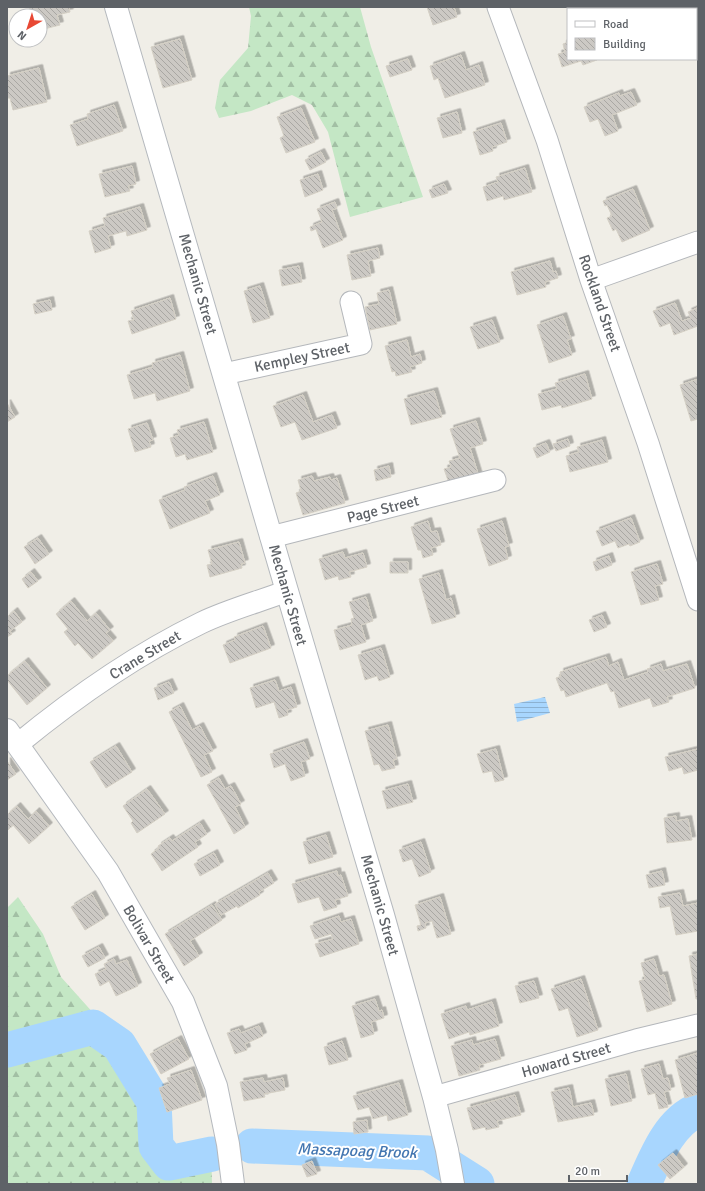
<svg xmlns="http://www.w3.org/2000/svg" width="705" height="1191" font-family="Signika,sans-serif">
<defs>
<pattern id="forest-firs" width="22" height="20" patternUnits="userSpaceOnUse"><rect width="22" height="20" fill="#c4e7c5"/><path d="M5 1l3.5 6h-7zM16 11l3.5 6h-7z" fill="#a2bfa4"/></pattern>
<pattern id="water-rules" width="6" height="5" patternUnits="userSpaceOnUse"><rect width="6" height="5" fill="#a8d6fe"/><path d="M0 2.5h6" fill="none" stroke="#8cb1d1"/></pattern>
<pattern id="building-back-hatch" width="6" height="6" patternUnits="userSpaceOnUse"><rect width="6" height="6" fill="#ccc9c4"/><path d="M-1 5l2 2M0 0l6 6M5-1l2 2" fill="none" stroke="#a9a7a3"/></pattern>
<filter id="shadow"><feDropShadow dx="3.5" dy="-3.5" stdDeviation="0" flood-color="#0004"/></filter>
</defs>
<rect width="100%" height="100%" fill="#f0eee7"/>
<path fill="url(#forest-firs)" d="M249,7H360L371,47L423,197L350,217L328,132L312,105L292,95L251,111L219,118L215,108L220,80L248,48L251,16Z
M18,897L43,934L61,977L104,1025L134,1053L165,1117L173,1156L211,1144L212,1184H7V908Z"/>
<path fill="url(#water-rules)" d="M545,697L550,713L517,722L514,704Z"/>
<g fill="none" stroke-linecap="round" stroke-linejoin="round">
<path stroke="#a8d6fe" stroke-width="35" d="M7,1050L93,1027L119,1045L154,1102L156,1146L169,1163L212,1154
M252,1146L428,1153L477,1184
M644,1184C656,1157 669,1122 698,1110"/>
</g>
<path fill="url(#building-back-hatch)" stroke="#d5d0c5" filter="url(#shadow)" d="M29,7H69L70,12L57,15L60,25L40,30V16H31Z
M427,7H454L457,17L433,25Z
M180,39L192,80L163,88L151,47Z
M568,42V59L597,60L583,65L581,61L562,67L558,54L565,52L563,44Z
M461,55L466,70L479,65L485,85L445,98L438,78L434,80L430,66Z
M408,59L412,70L390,77L386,66Z
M39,68L47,102L13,110L10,98H7V76Z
M631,92L637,105L612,115L618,131L605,136L598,119L590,122L584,107L619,93L620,96Z
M114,105L123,131L77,146L70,125L88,119L87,114Z
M301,108L315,142L286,153L280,138L284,136L277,117Z
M457,112L462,133L443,138L437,118Z
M501,123L507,142L492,147L493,151L480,155L473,132Z
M321,152L326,162L310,170L305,160Z
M132,166L136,184L128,186L130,191L105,197L99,174Z
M525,168L532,192L504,200L503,196L487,201L483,187L498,182L496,177Z
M318,174L323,190L305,197L300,180Z
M444,184L448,193L432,198L429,190Z
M633,189L650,230L622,242L616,229L613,231L607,218L612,216L607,205L605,206L603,201Z
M335,202L337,208L332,210L343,240L323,248L316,229L311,231L310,227L322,222L317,209Z
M140,207L147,230L127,236L126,231L108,236L111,248L95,253L89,231L105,226L103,218Z
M378,248L380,258L368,261L371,276L352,280L347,255Z
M550,261L553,272L556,271L558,278L545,282L546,287L517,295L511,272Z
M299,266L302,282L282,286L279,270Z
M260,286L270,318L253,323L244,291Z
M389,290L397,324L370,330L365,307L379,304L377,293Z
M170,298L176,319L132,334L128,321L134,320L131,311Z
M50,300L52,310L35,314L33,304Z
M675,303L682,321L691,318L688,312L697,308L698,326L674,335L670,323L660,327L653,311Z
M563,316L571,339L567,340L572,355L549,363L537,325Z
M492,320L500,342L478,349L470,327Z
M407,340L411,357L420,354L422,363L410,367L412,372L396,376L395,371L392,372L385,346Z
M180,355L190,391L157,401L155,393L134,399L127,375L153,367L152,363Z
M585,374L592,399L562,408L561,405L542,410L538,394L557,389L555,383Z
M698,379V419L691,421L680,385Z
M434,391L442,417L411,425L404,399Z
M303,395L313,422L332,415L337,428L302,440L295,422L281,427L273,406Z
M7,403L15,417L7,422Z
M476,421L483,444L470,448L479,477L450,486L444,469L451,467L449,461L460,458L450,429Z
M204,422L213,452L187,460L185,454L176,457L170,438L179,435L177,430Z
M147,423L153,440L149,441L151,447L135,452L128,429Z
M568,439L570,446L556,451L553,444Z
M602,440L608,462L570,472L566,456L579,452L577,447Z
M546,443L550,452L537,458L533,448Z
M389,466L391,477L376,481L374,470Z
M213,476L220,495L205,501L210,513L170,529L159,500L185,490L184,487Z
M312,476L314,481L330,477L331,480L337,478L345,503L303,515L296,493L301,491L298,480Z
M631,518L640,542L630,546L629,544L618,548L615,541L602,546L596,531Z
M428,521L431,532L437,531L441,545L431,548L433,555L423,558L421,550H418L411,527Z
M502,521L509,546L505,547L508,559L489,566L477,529Z
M38,538L49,554L35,564L24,547Z
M239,542L245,563L241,564L242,568L210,577L207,565L212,564L208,550Z
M343,552L345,558L363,553L367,567L349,572L351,577L339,580L338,576L325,580L319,559Z
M609,556L612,565L596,571L593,562Z
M390,562H408V573H390Z
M657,564L663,584L655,586L659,600L641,605L631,572Z
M31,572L38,581L28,588L22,579Z
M439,573L446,600L451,598L456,617L432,624L419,579Z
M366,597L373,621L361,625L366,642L340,650L334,630L352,625L351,619L354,618L349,602Z
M71,601L87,621L96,613L110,630L106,633L113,641L92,659L78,643L75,646L64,632L68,629L56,614Z
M14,611L22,622L10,631L12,634L7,637V617Z
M602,615L607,627L594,632L589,620Z
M263,626L271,648L230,663L223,645L235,640L234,637Z
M381,648L390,677L379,681L377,676L365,680L358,655Z
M606,657L609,666L618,662L624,680L648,672L647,669L661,664L663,671L687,664L695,688L667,697L669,702L653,707L650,698L619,708L614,691L611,692L607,683L566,697L564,690L561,691L556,678L561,676L560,672Z
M25,661L47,688L27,705L7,680V676Z
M275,680L279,691L291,687L297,707L287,710L288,715L279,718L274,702L256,708L250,688Z
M169,682L174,693L158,700L154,688Z
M180,706L192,730L200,726L213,751L204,755L212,772L201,777L169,712Z
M388,725L397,759L393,760L395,768L382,771L379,764L374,765L365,731Z
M304,742L310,759L301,762L305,776L291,781L285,764L274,768L270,754Z
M116,746L132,772L106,788L90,762Z
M496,749L504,780L495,782L492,771L483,773L477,754Z
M698,749V770L684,774L682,767L669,771L665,757Z
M7,761L16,774L7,780Z
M219,778L225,789L231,786L241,804L235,807L245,827L234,834L207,785Z
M408,784L413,802L387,809L382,791Z
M147,789L165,814L137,833L131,823L133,821L123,806Z
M17,806L28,819L36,811L49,826L29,844L13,825L7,831V815Z
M676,816V821L688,819L692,840L667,843L664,818Z
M200,823L207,834L195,842L198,847L162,871L151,854L159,848L158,846L170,838L172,841Z
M326,835L333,857L309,864L303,842Z
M421,842L431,872L419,877L412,859L403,862L399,850Z
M214,853L220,865L200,876L194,864Z
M337,871L338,876L341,875L348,896L335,900L337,907L324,911L319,897L298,903L292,884Z
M662,871L665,885L649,888L646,875Z
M268,873L274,883L259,892L260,895L238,908L237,906L221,915L215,904Z
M680,893L683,906L698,903V931L676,935L670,906L660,908L658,897Z
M92,894L105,918L85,930L71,907Z
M440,897L451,934L437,938L432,921L425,923L426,928L418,931L417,926L421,925L415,905Z
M212,905L222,920L190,941L199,956L184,966L165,934Z
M339,916L341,922L351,919L359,944L320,957L315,944L333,939L331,934L315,939L310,926Z
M99,947L105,958L88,967L82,956Z
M698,954V999H696L689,956Z
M114,959L116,964L127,960L138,986L116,996L109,981L100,986L95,974L106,969L104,964Z
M654,959L659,976L664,975L672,1004L647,1012L639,981L645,979L641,963Z
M581,979L598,1030L577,1037L568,1008L559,1011L551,989Z
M534,981L539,998L520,1003L515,986Z
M375,999L379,1011L382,1010L384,1018L371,1022L374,1034L361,1038L352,1006Z
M492,1002L499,1026L470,1035L469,1032L449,1039L441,1014L466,1006L467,1010Z
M259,1026L263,1036L245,1044L247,1050L235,1054L227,1033L239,1029L241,1033Z
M178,1039L189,1059L161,1074L150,1054Z
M495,1039L501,1059L479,1065L480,1070L459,1076L451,1046L472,1040L473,1045Z
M342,1041L348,1060L329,1065L324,1047Z
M698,1053V1094L685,1098L675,1060Z
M659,1064L663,1079L668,1078L671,1090L664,1092L668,1107L659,1109L655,1093L648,1095L641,1069Z
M191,1070L202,1100L167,1112L159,1088L170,1084L167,1078Z
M626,1074L632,1101L611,1106L605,1079Z
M263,1078L264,1082L283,1078L285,1090L264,1094L265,1097L244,1101L240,1082Z
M399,1083L408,1115L388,1121L387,1115L373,1119L369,1107L358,1110L353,1096Z
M569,1088L573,1107L591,1103L594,1115L558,1122L551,1092Z
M515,1095L521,1115L497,1121L499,1127L486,1130L485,1127L473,1130L467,1108Z
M367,1120L368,1132L354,1134L353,1122Z
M673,1153L684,1167L670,1179L658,1165Z
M312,1161L317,1174L307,1177L302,1165Z"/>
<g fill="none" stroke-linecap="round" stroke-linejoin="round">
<defs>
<path id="street" d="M498,7L547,140L591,280L648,443L698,600
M591,280L698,242
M224,374L361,344L351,302
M271,537L495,480
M18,744C74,698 135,655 201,623C228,610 258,602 287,591
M434,1097L636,1040L698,1025"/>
<path id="secondary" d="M116,7L287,591L383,915L434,1097L447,1150L453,1184
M7,730L108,872L183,1002L216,1086L228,1144L233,1184"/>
</defs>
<use href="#street" stroke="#b4b7bb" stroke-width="23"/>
<use href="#secondary" stroke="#b5b9be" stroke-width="24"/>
<use href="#street" stroke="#fff" stroke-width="21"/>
<use href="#secondary" stroke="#fff" stroke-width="22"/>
</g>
<g text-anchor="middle" stroke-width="4" stroke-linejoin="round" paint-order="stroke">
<g font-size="15" fill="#5e6267" stroke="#fff">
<text transform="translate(198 284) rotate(74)" y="5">Mechanic Street</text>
<text transform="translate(600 303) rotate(71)" y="5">Rockland Street</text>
<text transform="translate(302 357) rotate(-12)" y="5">Kempley Street</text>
<text transform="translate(383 509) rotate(-14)" y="5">Page Street</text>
<text transform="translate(288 595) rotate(74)" y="5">Mechanic Street</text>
<text transform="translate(145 655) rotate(-31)" y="5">Crane Street</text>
<text transform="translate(380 905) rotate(74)" y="5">Mechanic Street</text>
<text transform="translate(149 944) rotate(60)" y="5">Bolivar Street</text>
<text transform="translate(566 1060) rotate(-16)" y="5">Howard Street</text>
</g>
<g font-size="16" font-style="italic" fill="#4376b1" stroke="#fff">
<text transform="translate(357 1150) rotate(2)" y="6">Massapoag Brook</text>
</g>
</g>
<rect width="705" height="1191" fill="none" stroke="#5e6267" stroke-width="16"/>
<rect x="567" y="8" width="130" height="52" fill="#ffffff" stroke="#bfc0c2"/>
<rect x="575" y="21" width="20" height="6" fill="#ffffff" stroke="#bfc0c2"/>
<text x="603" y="28" font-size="12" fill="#5e6267">Road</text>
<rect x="575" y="38" width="20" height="12" fill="url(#building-back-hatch)" stroke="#bfc0c2"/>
<text x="603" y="48" font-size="12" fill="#5e6267">Building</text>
<g transform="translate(28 28) rotate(219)"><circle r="19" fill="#ffffff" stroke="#bfc0c2"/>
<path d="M0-3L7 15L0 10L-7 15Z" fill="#e84834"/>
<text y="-6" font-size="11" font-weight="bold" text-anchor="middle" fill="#5e6267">N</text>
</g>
<path d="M569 1175v6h58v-6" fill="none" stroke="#5e6267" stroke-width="2"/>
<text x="575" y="1175" font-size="12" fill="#5e6267" stroke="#ffffff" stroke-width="3" paint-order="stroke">20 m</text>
</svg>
